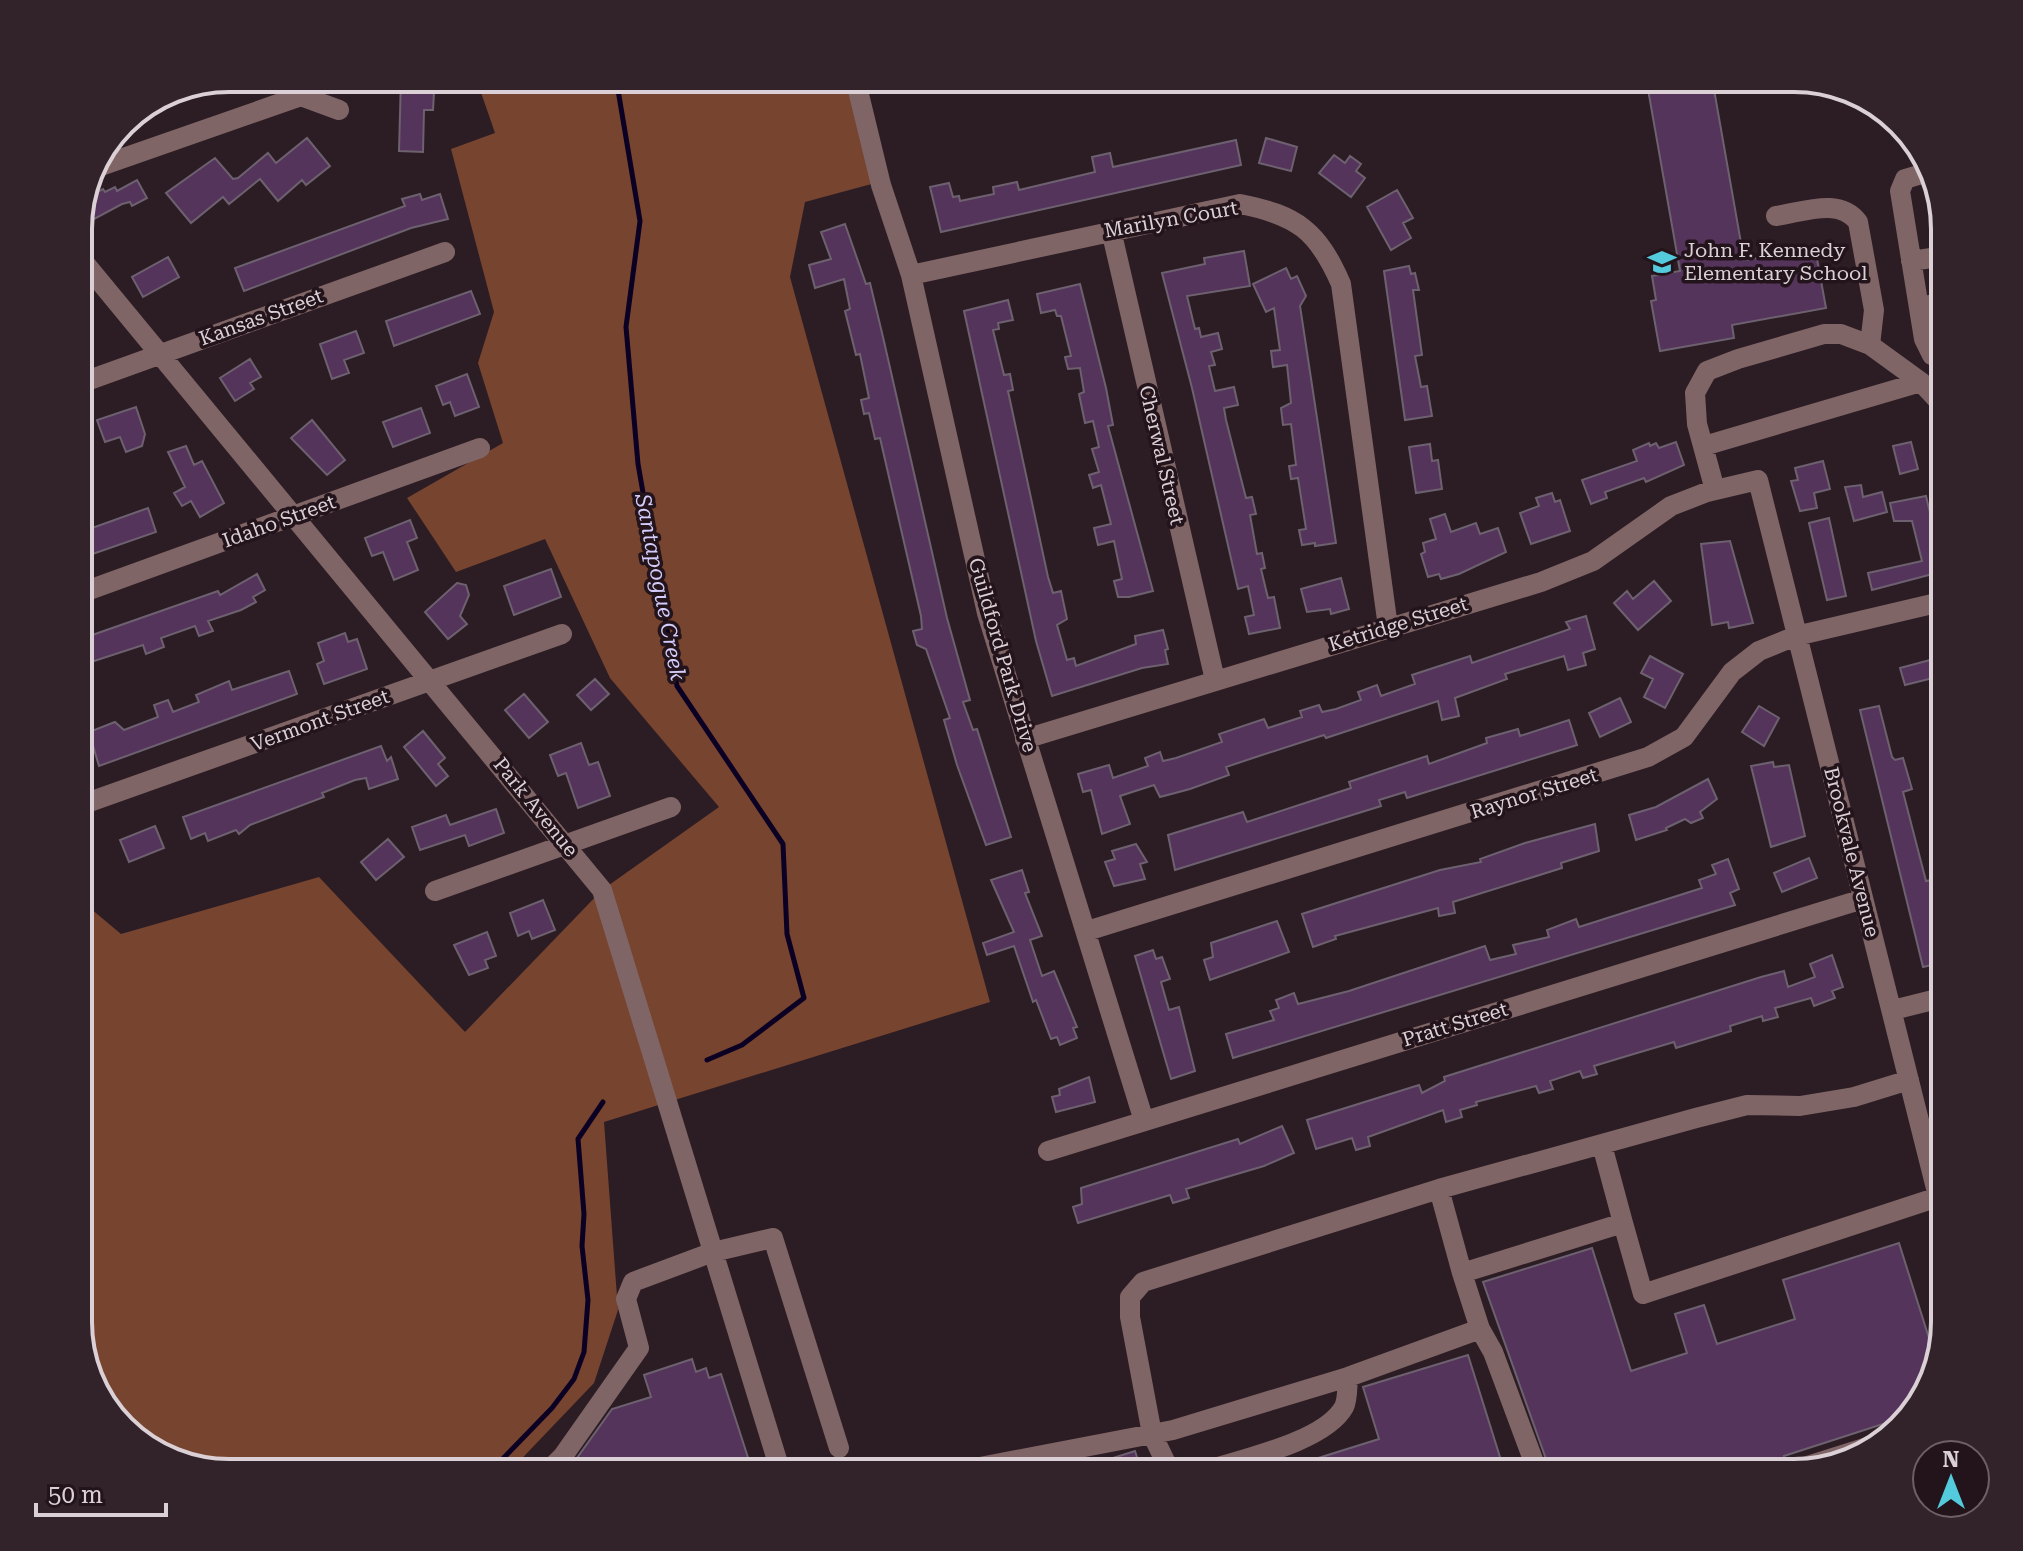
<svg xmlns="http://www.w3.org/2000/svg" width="2023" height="1551" font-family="'Roboto Serif',serif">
<rect width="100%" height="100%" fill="#2c1d25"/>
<path fill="#77442f" d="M476,78H851L879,182L805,202L790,277L990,1002L604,1122L618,1310L594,1383L508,1473H228L137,1442L94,1389L78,1332V898L121,934L319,877L465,1032L602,890L719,807L610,678L545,539L456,572L407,498L503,443L478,363L494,312L451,149L495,133Z"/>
<path fill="#0b0024" d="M1945,712V831L1938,786L1939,714Z"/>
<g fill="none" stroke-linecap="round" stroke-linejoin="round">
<path stroke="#0b0024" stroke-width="5" d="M616,78L640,221L626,327L638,464L677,686L783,844L787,934L804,998L742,1045L707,1060
M489,1473L552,1408L574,1379L584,1352L588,1300L582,1246L584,1214L578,1139L603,1102"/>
</g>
<path fill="#54345b" stroke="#6d616f" stroke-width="2" d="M401,78H425V92H434L433,110H424L423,152L399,151Z
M1646,78H1712L1744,260L1815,248L1826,308L1732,325L1734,338L1660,351L1651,301L1656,300L1652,276L1680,271Z
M307,138L330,166L306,185L302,180L278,201L260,179L229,204L223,197L191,223L166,193L215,158L233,179L238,178L268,153L276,163Z
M1266,138L1297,147L1291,171L1259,163Z
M1236,140L1241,165L941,232L930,187L949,183L953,197L959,196L960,201L994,194L993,187L1017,182L1019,190L1095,172L1092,157L1110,153L1113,167Z
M1334,155L1345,163L1350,156L1361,164L1356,171L1365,178L1351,197L1319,173Z
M137,180L147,198L132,206L130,202L122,204L83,225L79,217L84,199L103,189L105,192L115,187L117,191Z
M1397,190L1413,218L1403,223L1411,238L1391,250L1367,207Z
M420,194L422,200L440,194L448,219L411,228L244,291L235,268L405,206L402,199Z
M845,224L866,284L870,283L883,337L947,618L970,700L963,702L973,730L977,729L1011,837L986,845L957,765L944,720L950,718L926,649L917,645L913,631L922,629L921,616L880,438L875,439L869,413L864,414L861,400L869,398L860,354L856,355L845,311L850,309L844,279L815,288L809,265L831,259L821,232Z
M1244,251L1250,286L1187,296L1195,329L1199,328L1201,337L1218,333L1222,349L1211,352L1215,365L1209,366L1215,391L1234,387L1238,405L1224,408L1226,420L1246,498L1252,497L1256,514L1250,515L1257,554L1262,553L1265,568L1261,569L1268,598L1274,597L1280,628L1249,634L1245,617L1254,615L1248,586L1238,589L1192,388L1162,273L1205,264L1204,258Z
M168,257L179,277L143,297L132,277Z
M1409,266L1411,274L1415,273L1419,290H1413L1422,355L1415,356L1421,387L1427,386L1432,416L1405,420L1384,271Z
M1286,268L1291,279L1297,276L1306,296L1300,306L1336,543L1315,546V543L1302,545L1299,530L1306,529L1298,478L1291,479L1289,466L1296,465L1291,424L1283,425L1281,408L1291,403L1287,365L1273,367L1271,351L1280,350L1274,308L1266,312L1253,284Z
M1080,284L1106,388L1113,425L1108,426L1153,591L1129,597H1118L1114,581L1122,579L1114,541L1098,545L1094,528L1111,524L1101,485L1093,488L1089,475L1099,472L1092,449L1099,447L1093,421L1085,423L1079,394L1084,392L1080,368L1068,369L1065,357L1071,356L1061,316H1057L1055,310L1041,313L1037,294Z
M471,291L480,314L394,346L386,321Z
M1008,300L1013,320L998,323L999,329L993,330L1004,375L1010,374L1013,390L1008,391L1048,577L1053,593L1061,591L1067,619L1057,625L1067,660L1074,658L1076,666L1136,644L1135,636L1163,630L1168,649L1165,650L1168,664L1142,668L1052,696L1036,641L964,311Z
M356,331L364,353L344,360L349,373L332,379L320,344Z
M250,359L261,377L250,383L254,389L235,401L220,378Z
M467,374L479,407L455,416L450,402L443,405L436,386Z
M136,407L145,434L142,446L126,452L120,437L105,442L97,420Z
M421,408L430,433L393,447L383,422Z
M312,420L345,460L327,475L291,438Z
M1676,442L1684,465L1646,482L1644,478L1605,492L1607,498L1591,504L1582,480L1637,461L1633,450L1649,443L1650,446L1656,443L1659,448Z
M1911,442L1918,469L1900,474L1893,446Z
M1430,444L1432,461L1438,460L1442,489L1416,493L1409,447Z
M186,446L194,465L202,461L224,503L200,517L191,501L182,506L174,493L185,487L168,452Z
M1823,461L1830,489L1814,493L1817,508L1800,511L1791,481L1798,480L1795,468Z
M1861,485L1863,497L1882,492L1887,512L1854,521L1845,487Z
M1552,493L1555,502L1560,500L1570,531L1531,544L1520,513L1539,506L1536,498Z
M1926,496L1944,571L1872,590L1868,573L1922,561L1912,521H1894L1890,503Z
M148,508L156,532L78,559V533Z
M1445,514L1451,532L1476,523L1480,534L1498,528L1506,552L1459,574L1441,579L1439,574L1428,577L1421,554L1425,552L1423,543L1436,539L1430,519Z
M1829,518L1846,596L1827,600L1809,523Z
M410,520L417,538L407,542L418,570L394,580L383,552L372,556L365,538Z
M1730,541L1753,623L1729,628L1728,622L1712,625L1701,544Z
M551,569L561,597L514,615L504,586Z
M257,574L265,590L253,597L256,602L241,610L208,621L213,631L199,636L195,626L161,638L164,647L146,654L143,645L85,664L78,640L218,591L220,595Z
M1341,578L1349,609L1331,614L1330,609L1307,612L1301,589Z
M1654,581L1671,601L1638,630L1614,603L1627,591L1633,599Z
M457,583L466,585L469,595L460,616L467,624L448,639L425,612Z
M1586,616L1595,649L1583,653L1586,665L1568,670L1564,656L1505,674L1507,679L1455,698L1459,716L1442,720L1438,701L1326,738L1324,735L1259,756L1226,767L1229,775L1190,789L1160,797L1154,785L1120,796L1130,824L1102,834L1091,790L1083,792L1078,774L1109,765L1113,778L1148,766L1145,758L1160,752L1163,761L1176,758L1222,742L1219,734L1264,719L1268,728L1302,717L1300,711L1319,705L1322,712L1336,709L1361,700L1358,692L1377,685L1381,696L1415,684L1412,675L1470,656L1472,663L1570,629L1566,622Z
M345,633L348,642L357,639L367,669L324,684L317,664L324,661L318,643Z
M1650,656L1683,674L1665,708L1644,697L1653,679L1641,673Z
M1945,656V675L1905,685L1900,668Z
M289,671L297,694L99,766L89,732L115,722L124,730L158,717L154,705L168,700L173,712L199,702L196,695L229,681L232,690Z
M595,679L609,694L591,710L577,695Z
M524,694L548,722L529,738L505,710Z
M1620,698L1631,722L1600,737L1589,713Z
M1759,706L1779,718L1764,746L1742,732Z
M1879,706L1892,757L1895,760L1903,758L1912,789L1903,792L1926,881L1937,879L1942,902H1939L1945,929V962L1923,967L1860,710Z
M1569,720L1577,745L1407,798L1405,792L1379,800L1381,806L1175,870L1168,835L1243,812L1247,822L1351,788L1349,782L1427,756L1429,764L1487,743L1486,738L1518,729L1520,736Z
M423,731L445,758L438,764L448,776L436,786L404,747Z
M581,743L589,765L598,762L610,796L578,808L566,773L558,776L550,755Z
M381,746L387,761L391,757L398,779L369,789L366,778L355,780L322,793L324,797L250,825L239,834L236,830L208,841L205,833L191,839L183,817Z
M1773,762L1774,767L1789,765L1805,836L1771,847L1751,766Z
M1708,779L1717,799L1700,812L1703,818L1691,823L1685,819L1666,828L1667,830L1636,840L1629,815L1656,807Z
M496,809L504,833L469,846L465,835L420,850L412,827L446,815L450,825Z
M1595,824L1599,851L1561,863L1562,868L1453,902L1455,913L1439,916L1438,908L1335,936L1336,939L1313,947L1302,914L1440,870L1481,862L1480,859L1525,843Z
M155,826L164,848L129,862L120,840Z
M388,839L404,857L376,880L361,862Z
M1136,844L1147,862L1140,864L1145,879L1114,886L1105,862L1115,859L1112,851Z
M1809,858L1817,878L1782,892L1774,873Z
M1728,859L1739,889L1730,893L1735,905L1233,1058L1226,1034L1274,1020L1270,1011L1279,1008L1276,1000L1294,993L1298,1004L1349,991L1485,946L1490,960L1516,954L1513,945L1549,937L1547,930L1576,919L1579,927L1702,888L1699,880L1716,874L1712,865Z
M1022,870L1029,892L1025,893L1042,936L1030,940L1042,976L1054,971L1077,1027L1073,1028L1077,1038L1060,1045L1057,1037L1051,1039L1036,1000L1033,1002L1014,946L987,955L983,943L1014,932L991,880Z
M543,900L555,930L532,939L529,931L518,936L510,913Z
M1277,921L1289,952L1210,980L1204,960L1213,957L1211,943Z
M487,932L496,956L485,960L488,968L469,975L454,945Z
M1153,950L1156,959L1162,957L1170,979L1161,982L1169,1010L1179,1007L1195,1071L1171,1079L1135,956Z
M1832,955L1843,987L1832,991L1835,998L1814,1006L1811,998L1775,1008L1778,1017L1763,1021L1762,1016L1730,1026L1731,1031L1676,1048L1674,1042L1627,1056L1594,1066L1597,1074L1583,1078L1580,1071L1550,1081L1553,1089L1539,1093L1536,1086L1476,1102L1477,1105L1460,1110L1462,1117L1446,1122L1443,1110L1368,1137L1370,1146L1356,1150L1352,1138L1316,1149L1307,1120L1419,1085L1422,1093L1445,1081L1444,1077L1761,977L1784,971L1788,987L1815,977L1810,964Z
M1089,1077L1095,1102L1056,1112L1052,1097L1060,1095L1059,1089Z
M1282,1126L1294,1153L1264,1166L1186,1189L1189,1198L1173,1203L1170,1195L1078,1223L1073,1207L1082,1204L1081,1188L1238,1139L1240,1144Z
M1899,1243L1934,1354L1914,1414L1784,1456L1785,1459L1778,1463L1734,1473H1551L1483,1282L1592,1248L1631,1371L1687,1353L1675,1314L1704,1305L1717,1344L1795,1319L1783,1280Z
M1468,1355L1505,1473H1281L1280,1470L1379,1439L1363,1387Z
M692,1359L696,1372L706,1368L709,1378L721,1374L753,1473H582L577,1458L612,1409L651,1397L644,1375Z
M1135,1451L1142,1473H1075V1470Z"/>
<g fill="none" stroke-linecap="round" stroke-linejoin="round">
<path stroke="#806566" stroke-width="20" d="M855,78L881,185L911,275L987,613L1144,1121
M92,169L301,96L339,110
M1932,171L1905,179L1900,191L1924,339L1932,355L1945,356
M1776,216C1804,212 1839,197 1858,222L1874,310L1870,345
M1111,230L1215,680
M78,255L602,890L781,1473
M1911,261L1945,256
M911,275L1240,204C1297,215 1318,231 1341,284L1388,627
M1919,307L1945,302
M78,384L445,252
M1704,446L1921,382
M1715,490L1697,424L1695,393L1707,371L1738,359L1824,334H1841L1870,345L1921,382L1945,408
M78,594L480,448
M1025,739L1541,582L1593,561L1671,506L1707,492L1758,480L1945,1224
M78,806L562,634
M435,891L671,807
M1087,931L1648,757L1684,737L1732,672L1759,651L1796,636L1945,601
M1893,1010L1945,997
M1602,1145L1623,1223
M1048,1151L1863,899
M1439,1189L1462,1273
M1480,1329L1462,1273L1623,1223L1643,1294L1938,1197
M546,1473L563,1456L639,1348L626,1299L633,1282L713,1252L773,1238L839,1448
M949,1473L1173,1430L1348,1377L1480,1329L1493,1352L1538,1473
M1177,1473L1166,1463L1152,1434L1130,1317V1297L1143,1282L1439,1189L1696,1118L1747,1105L1800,1106L1854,1097L1909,1080
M1199,1473C1237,1460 1324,1443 1344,1407C1348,1399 1347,1386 1348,1377
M1785,1473L1877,1444"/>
</g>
<defs>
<symbol id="school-bare" viewBox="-9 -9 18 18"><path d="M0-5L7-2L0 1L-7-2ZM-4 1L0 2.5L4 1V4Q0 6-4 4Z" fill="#54cadd" stroke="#23141b" stroke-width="2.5" paint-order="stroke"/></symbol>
</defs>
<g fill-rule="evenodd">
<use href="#school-bare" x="1642" y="242" width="40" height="40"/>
</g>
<g text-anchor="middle" stroke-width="7" stroke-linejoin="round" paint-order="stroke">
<g font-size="20" fill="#dbd0d5" stroke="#23141b">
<text transform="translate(1171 219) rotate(-10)" y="7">Marilyn Court</text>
<text transform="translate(261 317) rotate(-20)" y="7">Kansas Street</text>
<text transform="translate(1162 455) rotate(77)" y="7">Cherwal Street</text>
<text transform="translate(279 521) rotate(-20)" y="7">Idaho Street</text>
<text transform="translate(1398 624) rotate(-17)" y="7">Ketridge Street</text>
<text transform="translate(1003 655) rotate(74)" y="7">Guildford Park Drive</text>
<text transform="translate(320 720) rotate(-20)" y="7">Vermont Street</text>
<text transform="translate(1534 793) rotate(-17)" y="7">Raynor Street</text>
<text transform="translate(536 807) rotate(51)" y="7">Park Avenue</text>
<text transform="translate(1852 852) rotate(76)" y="7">Brookvale Avenue</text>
<text transform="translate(1455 1024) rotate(-17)" y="7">Pratt Street</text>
</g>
<g font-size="20" fill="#dbd0d5" stroke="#23141b" text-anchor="start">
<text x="1684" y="257">John F. Kennedy<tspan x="1684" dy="23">Elementary School</tspan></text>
</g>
<g font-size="22" font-style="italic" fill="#d3cbfa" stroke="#23141b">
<text transform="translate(661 587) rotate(79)" y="8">Santapogue Creek</text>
</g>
</g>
<path d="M0 0H2023V1551H0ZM229 92H1794A137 137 0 0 1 1931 229V1322A137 137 0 0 1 1794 1459H229A137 137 0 0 1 92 1322V229A137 137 0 0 1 229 92Z" fill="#32232a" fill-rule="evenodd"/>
<path fill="none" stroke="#dbd0d5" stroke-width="4" d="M229 92H1794A137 137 0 0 1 1931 229V1322A137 137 0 0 1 1794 1459H229A137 137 0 0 1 92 1322V229A137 137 0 0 1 229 92Z"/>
<g transform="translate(1951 1479)"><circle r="38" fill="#23141b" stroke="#6d5f65" stroke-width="2"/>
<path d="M0-6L14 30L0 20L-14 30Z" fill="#54cadd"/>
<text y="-12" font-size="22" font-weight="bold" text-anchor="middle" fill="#dbd0d5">N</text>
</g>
<path d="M36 1503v12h130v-12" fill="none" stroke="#dbd0d5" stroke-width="4"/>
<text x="48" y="1503" font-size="24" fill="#dbd0d5" stroke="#23141b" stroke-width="6" paint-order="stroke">50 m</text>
</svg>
